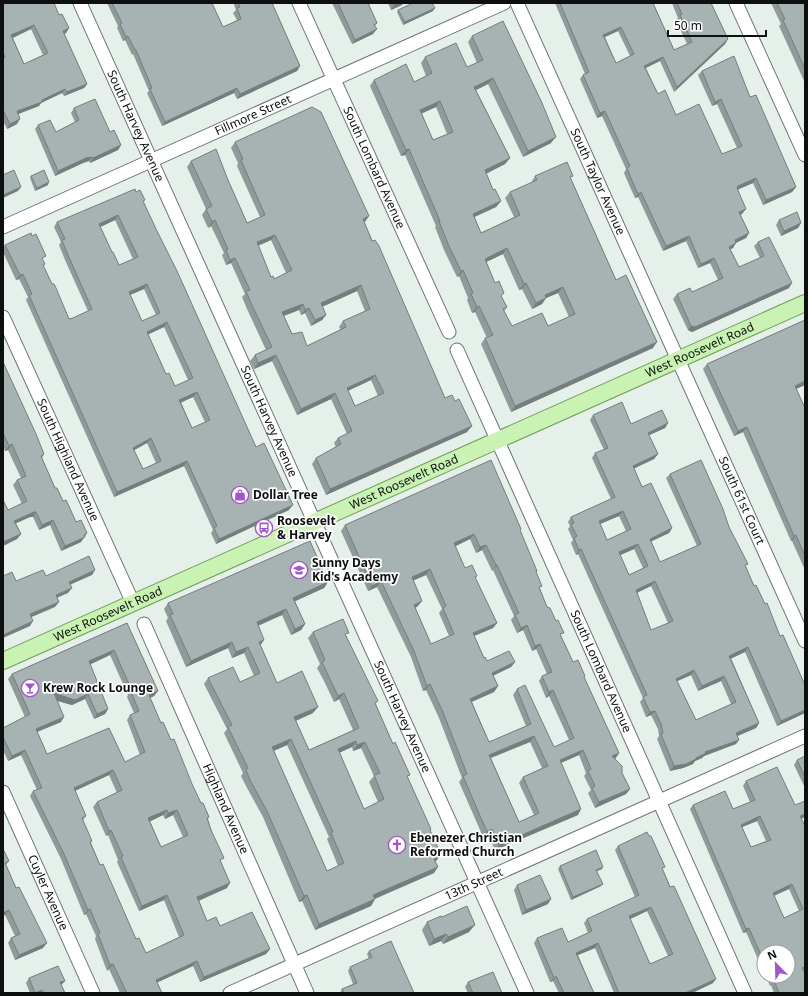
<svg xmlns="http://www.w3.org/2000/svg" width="808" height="996" font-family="'Noto Sans',sans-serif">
<rect width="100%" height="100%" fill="#e5f0ea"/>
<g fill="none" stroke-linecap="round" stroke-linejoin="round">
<defs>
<g id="minor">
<path id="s1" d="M80,3L527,993"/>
<path id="s2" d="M299,3L449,332"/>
<path id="s3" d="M517,3L805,641"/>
<path d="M736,3L805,155"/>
<path id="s4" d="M3,227L504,3"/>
<path id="s5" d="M3,317L133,603"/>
<path id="s6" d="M457,350L745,993"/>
<path id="s7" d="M144,624L307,993"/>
<path id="s8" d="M3,792L93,993"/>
<path id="s9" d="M230,993L805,736"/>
</g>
<g id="major">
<path id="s10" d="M3,661L805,303"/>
</g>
</defs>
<use href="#minor" stroke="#6b7470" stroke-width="15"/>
<use href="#major" stroke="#709e58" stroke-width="18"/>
<use href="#minor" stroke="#fff" stroke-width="13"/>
<use href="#major" stroke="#caf2b3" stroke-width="16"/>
</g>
<path fill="#909a9a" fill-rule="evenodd" d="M3,3L59,15L69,28L66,33L64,34L87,84L84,88L64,96L62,93L41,103L39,106L18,114L17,124L7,129L3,121ZM31,29L43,55L24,64L13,38Z
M107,3H212L223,27L237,20L233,13L236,10L234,5L235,3H272L300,66L297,71L237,99L234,93L162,126L147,93L149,91L133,54L132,55L125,40L123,41L117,28L118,26Z
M332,3H368L377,23L375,26L373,34L352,44Z
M388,3H403L402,5L391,10Z
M555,3H653L674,50L687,44L676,20L678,18L672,3H711L728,39L725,44L674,92L660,61L646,68L658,94L676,115L722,154L737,148L717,104L712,106L698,75L702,71L750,97L796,187L792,192L763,205L753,183L737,190L742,214L740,215L749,233L746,238L736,242L733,248L730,249L739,267L760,258L754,246L758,242L789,288L692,332L688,330L673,299L677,294L692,292L718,280L710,263L698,268L686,241L663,251L638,197L635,198L630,187L624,173L626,169L602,116L597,118L580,79L583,75L585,74ZM618,31L630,56L616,63L605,37Z
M771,3H805V83L779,26L781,24Z
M398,10L433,11L403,25L397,12Z
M472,36L551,143L523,157L488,84L476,90L510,158L505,164L486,174L493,190L501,201L496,207L474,217L481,233L514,217L505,198L510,192L531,183L535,176L571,179L616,280L653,348L511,412L481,344L485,338H487L475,312L472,313L467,300L468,298L459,276L457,277L444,250L435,227L436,226L405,155L401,156L370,86L374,80L414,82L426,76L421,63L425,57L467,67L477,63L468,42ZM436,107L447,134L433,140L421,114ZM503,254L519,290L522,289L532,309L542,304L546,298L558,293L569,317L548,326H512L504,311L507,307L495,283L486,262Z
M74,108L110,132L121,145L118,150L90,163L89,161L83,163L55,176L35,129L38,125L56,132L75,122L71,113Z
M235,142L369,216L364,222L445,398L455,401L472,426L467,432L326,495L312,464L316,458L336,447L334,443L338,438L347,434L331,399L297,415L272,361L254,369L250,361L255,355L266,350L247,309L242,297L245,294L231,263L226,265L222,255L224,253L211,226L208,228L202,215L206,209L187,167L191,161L228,180L247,223L260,217L237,166L238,163L231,148ZM271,240L286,273L274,279L271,277L258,246ZM357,291L365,311L343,321L339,327L341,330L307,346L292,334L284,316L299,310L301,315L305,313L311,326L322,320L326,315L322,307ZM371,380L378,396L355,406L348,391Z
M31,176L48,185L35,191L30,178Z
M136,192L143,202L256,447L289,510L216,544L211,533L213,530L184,466L114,497L26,300L28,297L19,279L16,280L3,252V248L5,245L43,260V266L69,319L73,318L88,311L65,260L59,245L61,242L54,227L57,222ZM115,220L133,259L119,265L112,252L100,227ZM144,289L156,315L142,321L130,295ZM164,327L188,380L175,386L166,374L148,334ZM193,397L205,422L192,428L181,402ZM147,443L156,463L143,469L134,450Z
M779,220L801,223L798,228L781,236L776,225Z
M805,320V385L796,389L805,408V570L792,541H791L743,432L734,436L703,369L707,364Z
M3,362L44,454L42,458L55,488L76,522L87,533L81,542L61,551L50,525L39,530L33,517H30L16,523L21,534L17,539L3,546V500L8,510L22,504L13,485L17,480L21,478L8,450L5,451L3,446Z
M593,415L631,424L668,423L665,428L649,435L658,454L654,459L634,468L642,487L672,528L669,533L651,541L660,562L697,546L666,478L670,474L729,527L754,586L805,685V713L777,726L745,652L731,658L759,723L756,728L737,736L736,744L704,756L702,758L695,761L693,764L683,768L670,771L657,739L659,736L658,729L651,715L646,717L640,702L643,698L578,554L576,555L571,543L573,540L568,529L570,526L568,522L571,517L611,499L592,458L595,453L604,450L590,420ZM619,516L626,531L607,540L600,524ZM634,549L643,568L629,575L620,555ZM651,586L668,623L651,630L637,593ZM691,675L698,691L721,681L731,704L696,720L677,681Z
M345,525L520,531L536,573L540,589L545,602L573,662L585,676L584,678L619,753L615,759L630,789L626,794L595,808L588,793L591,790L584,776L586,773L579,755L561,763L578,815L495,850L488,834L483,837L477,823L459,782L462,778L439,718L426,690L423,691L411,657L377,587L368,591L341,531ZM470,539L476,553L482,550L492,571L493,570L514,616L511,620L517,633L523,630L532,651L536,649L547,674L542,676L539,681L546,698L549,696L569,740L554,747L517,689L513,695L526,726L489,742L472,702L494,692L498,686L493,676L511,667L515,662L487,661L484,658L474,636L493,628L497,623L475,578L477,576L465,568L455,546ZM426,575L442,609L439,613L449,636L431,644L415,608L418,606L413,580ZM530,742L542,768L523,777L519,783L534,815L519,822L491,758Z
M328,582L324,588L295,601L305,624L301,630L291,635L282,615L258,626L260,645L277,683L313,713L296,721L309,750L353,730L339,699L334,702L324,681L317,668L320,664L308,638L313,632L346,636L441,855L435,862L434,873L375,899L371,906L315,930L302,901L299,902L263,817L246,786L241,776L243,773L224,733L227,729L204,684L208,678L240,682L254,676L244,653L232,658L228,648L186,667L166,621L168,618L164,609L168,603ZM287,745L329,837L327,839L338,866L327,871L274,751ZM352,747L353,751L361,748L374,776L369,782L378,802L364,809L339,753Z
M127,623L158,691L154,696L150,698L161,723L201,803L209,817L208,819L221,862L227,888L199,900L207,921L220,926L270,949L266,954L200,982L193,966L157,982L162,993H120L109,969L107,971L95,939L96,936L86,914L84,915L61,859L30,796L33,791L37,790L21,755L8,761L3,750V728L25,717L8,679L12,674ZM110,655L128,695L127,697L134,713L130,715L127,720L140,755L125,762L47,754L37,732L61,722L57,701L72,705L85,699L94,719L105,714L108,709L90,664ZM109,775L117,793L97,802L93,807L106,836L108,835L118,860L117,862L139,911L164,900L179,937L146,953L136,939L100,865L91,843L83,820L86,816L75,791ZM163,815L165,819L173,815L183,837L161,847L150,821Z
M805,756V788L794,765L797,760Z
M746,781L802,819L804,970L805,993H774L771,985L770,986L766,976H788L764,952V973L746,932L743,933L690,809L693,805L733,809L750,802L743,786ZM757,821L766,841L751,847L742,827ZM789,889L799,911L784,918L774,896Z
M618,846L663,870L713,983L692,993H614L595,948L578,955L594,993H559L553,981L550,982L534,943L537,938L568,942L588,933L584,923L587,919L635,897L615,850ZM647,911L668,956L650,964L630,919Z
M3,849L9,861L6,865L43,948L15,960L8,943L11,938L15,936L5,915Z
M560,866L602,869L597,871L601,886L571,900L558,869Z
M517,885L548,904L522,915L514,890Z
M442,917L469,932L443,944L441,941L429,946L422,930L427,922Z
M369,951L414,993H340L342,989L353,984L348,971L350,967L369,959L367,954Z
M29,978L65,981L61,985L65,993H30L26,983Z
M468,982L502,993H468L465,987Z"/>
<path fill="#757d7d" d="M399,3H403L402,5L391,10L394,5Z
M435,8L433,11L403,25L405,22Z
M34,25L31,29L8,40L11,35Z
M621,27L618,31L600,39L603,35Z
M69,28L66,33L60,36L63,31Z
M377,29L373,34L352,44L355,40Z
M128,36L125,40L123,41L126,37Z
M728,39L725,44L674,92L677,87Z
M663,57L660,61L641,70L644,66Z
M300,66L297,71L237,99L240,94Z
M493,78L488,84L470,93L474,87Z
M87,84L84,88L64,96L67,92Z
M237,88L234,93L162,126L165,122Z
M65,89L62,93L41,103L39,106L13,116L17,111Z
M721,99L717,104L712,106L715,102Z
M440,101L436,107L415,116L420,110Z
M605,111L602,116L597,118L600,113Z
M20,119L17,124L7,129L10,124Z
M556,137L551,143L523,157L528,151Z
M121,145L118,150L90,163L93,158Z
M409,149L405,155L401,156L406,150Z
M92,157L89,161L83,163L55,176L58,171L86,158Z
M510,158L505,164L481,176L485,170Z
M756,178L753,183L734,191L738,186Z
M49,182L48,185L35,191L37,188Z
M21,187L18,191L3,198V195Z
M796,187L792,192L763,205L766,200Z
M641,192L638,197L635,198L638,194Z
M501,201L496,207L468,220L473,214Z
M746,209L742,214L736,217L739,212Z
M118,215L115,220L96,229L99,224Z
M369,216L365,222L358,225L363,219Z
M215,220L211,226L208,228L212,222Z
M801,223L798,228L781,236L784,231Z
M749,233L746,238L732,245L735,240Z
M275,235L271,240L252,248L257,242Z
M689,236L686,241L663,251L666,246Z
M736,243L733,248L726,251L729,247Z
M507,248L503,254L480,265L485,259Z
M235,258L231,263L226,265L230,260Z
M714,258L710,263L698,268L701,264Z
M463,270L459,276L457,277L461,271Z
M23,274L19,279L16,280L20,275Z
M526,283L522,289L519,290L524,284Z
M792,283L789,288L692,332L688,330L691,326Z
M147,284L144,289L125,297L129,292Z
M361,285L357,291L317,309L321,303Z
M563,287L558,293L546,298L542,304L532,309L536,303L545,295Z
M303,304L299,310L278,318L282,312Z
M479,306L475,312L472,313L477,307Z
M309,308L305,313L301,315L305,310Z
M326,315L322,320L311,326L315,320Z
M167,322L164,327L143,337L147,332Z
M657,342L653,348L511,412L515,406Z
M276,355L272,361L254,369L258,363Z
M375,375L371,380L343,393L347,388Z
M805,381V385L791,391L795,386Z
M197,392L193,397L176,405L179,400Z
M335,393L331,399L297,415L301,409Z
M668,423L665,428L645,437L648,433Z
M472,426L467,432L326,495L330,489Z
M747,427L743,432L734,436L738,431Z
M151,438L147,443L129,453L133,448Z
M12,444L8,450L5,451L9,446Z
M658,454L654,459L629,471L633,466Z
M187,461L184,466L114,497L117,492Z
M293,505L289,510L216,544L219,539Z
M623,511L619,516L595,526L599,521Z
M34,512H36L33,517H30L10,526L14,521Z
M53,520L50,525L39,530L42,525Z
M672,528L669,533L646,544L650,539Z
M87,533L81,542L61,551L65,546Z
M21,534L17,539L3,546V542Z
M474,534L470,539L450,549L454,543Z
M796,535L792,541H791L794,536Z
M638,544L634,549L616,557L619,552Z
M486,545L482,550L476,553L480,547Z
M581,549L578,554L576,555L579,550Z
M496,565H497L493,570L492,571Z
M430,569L426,575L408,583L412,577Z
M95,570L92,575L65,587L69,582Z
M381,581L377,587L368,591L372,586Z
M655,581L651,586L632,595L636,590Z
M328,582L324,588L289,604L293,598Z
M72,588L68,593L52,600L56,595Z
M422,601L418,606L410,610L414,605Z
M59,602L55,607L27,619L30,614Z
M286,609L282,615L252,628L257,622Z
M33,621L30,626L3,638V635Z
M497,623L493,628L469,638L473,633Z
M305,624L301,630L291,635L295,629Z
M527,625L523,630L517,633L521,628Z
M264,640L260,646L259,642Z
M232,642L228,648L186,667L191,661Z
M540,644L536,649L532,651L535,646Z
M248,647L244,653L232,658L236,652Z
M748,647L745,652L726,661L729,656Z
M114,650L110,655L85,667L89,661Z
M515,662L511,667L488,678L492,673Z
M694,670L691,675L673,683L676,679Z
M724,676L721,681L698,691L702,686Z
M430,684L426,690L423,691L427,686Z
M498,686L494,692L466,704L470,699Z
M553,690L549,696L546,698L549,692Z
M158,691L154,696L145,700L149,695Z
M54,693L88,694L85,699L72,705L51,699Z
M344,693L339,699L334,702L338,696Z
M318,707L313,713L290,723L294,717Z
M108,709L105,714L94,719L97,714Z
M805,710V713L777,726L781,721Z
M655,711L651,715L646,717L650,712Z
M64,717L61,722L32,734L36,729Z
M759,723L756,728L733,738L736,733Z
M534,736L530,742L485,760L489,755Z
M291,739L287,745L268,753L272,747Z
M739,740L736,744L704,756L702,758L695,761L693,764L683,768L670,771L674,766L696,758L705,752Z
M356,741L352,747L334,755L338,749Z
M365,742L361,748L353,751L357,745Z
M25,750L21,755L8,761L12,756Z
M583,750L579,755L556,765L560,760Z
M619,753L615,759L608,762L612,756Z
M113,770L109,775L70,793L74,788Z
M630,789L626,794L595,808L599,802Z
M581,809L578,815L495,850L499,845Z
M167,810L163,815L145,824L148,818Z
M177,810L173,815L165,819L168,813Z
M805,814V817L797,821L800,816Z
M760,816L757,821L737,829L741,825Z
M492,829L488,834L483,837L487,831Z
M111,830L108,835L106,836L109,831Z
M441,855L436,861L430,865L434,859Z
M438,867L434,873L369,901L373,895Z
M603,867L602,869L594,872L596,870Z
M230,883L227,888L194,903L197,897Z
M603,884L601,886L571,900L573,897Z
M792,884L789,889L770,897L773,893Z
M167,895L164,900L139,911L142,906Z
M307,895L302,901L299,902L304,896Z
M375,899L371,906L315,930L319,924Z
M551,899L548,904L522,915L526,910Z
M651,907L647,911L626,921L629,916Z
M90,909L86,914L84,915L88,910Z
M9,910L5,915L3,916V913Z
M475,925L469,932L443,944L448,937Z
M749,928L746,932L743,933L746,929Z
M446,934L441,941L429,946L434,939Z
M47,943L43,948L15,960L19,955Z
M598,943L595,948L573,957L576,953Z
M270,949L266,954L200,982L204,977Z
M197,961L193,966L152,985L156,980Z
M113,964L109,969L107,971L110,965Z
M556,976L553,981L550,982Z
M716,979L713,983L692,993H685Z
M65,981L61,985L60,982Z
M42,990L40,993H35Z"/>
<path fill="#a7b3b3" stroke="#757d7d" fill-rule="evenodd" d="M3,3H54L59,15L62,14L69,28L63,31L87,84L67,92L65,89L42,100V102L17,111L20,119L10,124L3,110V58L5,57L3,52ZM34,25L48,53L24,64L11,35Z
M112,3H212L223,27L241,19L237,8L240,7L238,3H272L300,66L240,94L237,88L165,122L150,89L152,88L136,50H135L128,36L126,37L120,24L122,23Z
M338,3H368L377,23L374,25L377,29L355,40Z
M393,3H399L394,5Z
M413,3H432L435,8L405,22L398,10Z
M560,3H653L674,50L692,42L680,15L682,14L677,3H711L728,39L677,87L663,57L644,66L658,94L665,90L676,115L699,104L722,154L742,146L721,99L715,102L702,71L734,56L750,97L756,95L796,187L766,200L756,178L738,186L737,188L746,209L739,212L749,233L735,240L736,243L729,247L739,267L764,256L758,242L769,237L792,283L695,327L691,326L677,294L690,288L692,292L723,278L714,258L701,264L689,236L666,246L641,192L638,194L633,183L627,168L630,166L605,111L600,113L583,75L589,72ZM621,27L634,54L616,63L603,35Z
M777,3H805V69L783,20L785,19Z
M503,21L542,103L556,137L528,151L493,78L474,87L510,158L485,170L493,190L495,189L501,201L473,214L481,233L520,215L510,192L537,180L535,176L567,162L573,176L570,177L616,280L626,275L657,342L515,406L485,338L493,335L479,306L477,307L471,294L473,293L463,270L461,271L448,244L439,221H440L409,149L406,150L374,80L406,64L414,82L432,73L425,57L456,43L467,67L483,60L472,36ZM440,101L453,132L433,140L420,110ZM507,248L524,284L526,283L536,303L546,298L545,295L563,287L575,314L548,326L542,313L512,326L503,309L507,307L501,296L504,293L499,281L495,283L485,259Z
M95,99L110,132L114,130L121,145L93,158L92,157L86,158L58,171L38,125L50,120L56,132L79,120L74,108Z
M312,107L321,112L369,216L363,219L372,241L375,240L379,246L445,398L452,395L455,401L459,399L472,426L330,489L316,458L341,444L338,438L352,431L335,393L301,409L276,355L258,363L255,355L272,347L251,303L246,291L250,290L235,258L230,260L226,250L228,249L215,220L212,222L206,209L212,206L191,161L216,149L228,180L247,223L265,215L241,160L243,159L235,142ZM275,235L292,270L274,279L273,276L271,277L257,242ZM361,285L370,309L343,321L346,327L307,346L302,332L292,334L282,312L303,304L305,310L309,308L315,320L326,315L321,303ZM375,375L384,393L355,406L347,388Z
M14,170L21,187L3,195V175Z
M44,170L49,182L37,188L31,176Z
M135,189L136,192L140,190L145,200L143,201L157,231L177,271L256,447L264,443L293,505L219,539L214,528L217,526L187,461L117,492L29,295L32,294L23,274L20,275L5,245L31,233L32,236L36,234L46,256L42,258L45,264L43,265L52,284H54L56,288L69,319L73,318L92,309L68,255L62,240L65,239L57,222ZM118,215L138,257L119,265L113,252H112L99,224ZM147,284L160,313L142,321L129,292ZM167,322L193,378L175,386L169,373L166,374L147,332ZM197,392L210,420L192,428L179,400ZM151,438L161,461L143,469L133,448Z
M797,212L801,223L784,231L779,220Z
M805,320V381L795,386L805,408V556L796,535L794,536L747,427L738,431L707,364Z
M3,362L36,434L44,454L41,456L55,488H57L63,501L66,500L68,504L76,522L81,520L87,533L84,535L85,537L65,546L53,520L42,525L36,512H34L14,521L21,534L3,542V500L8,510L27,501L17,480L26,476L12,444L9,446L3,433Z
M622,402L631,424L662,410L668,423L648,433L658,454L633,466L642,487L651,483L672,528L650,539L660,562L701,544L670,474L701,460L723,509L729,527L748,564L745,565L754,586L756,585L765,604L767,603L780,636L783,635L805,685V710L781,721L748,647L729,656L759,723L736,733L739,740L705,752L706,753L696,758V759L686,764L674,766L661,734L663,733L661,724L655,711L650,712L643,697L647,695L581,549L579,550L574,538L577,536L571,525L574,523L571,517L615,497L595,453L608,448L593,415ZM623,511L631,529L607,540L599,521ZM638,544L648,566L629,575L619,552ZM655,581L673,621L651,630L636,590ZM694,670L702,686L724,676L736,702L696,720L676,679Z
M491,460L521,529L520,530L537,571L536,572L542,586L539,587L547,607L550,608L556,621L558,620L564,633L560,634L573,662L578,660L585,676L584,677L619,753L612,756L622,766V773L630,789L599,802L592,788L595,786L588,771L591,769L583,750L560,760L581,809L499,845L492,829L487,831L481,818L463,776L467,774L443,712L430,684L427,686L414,651L381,581L372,586L345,525ZM474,534L480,547L486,545L496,565H497L519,613L515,615L521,628L527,625L535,646L540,644L552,672L542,676L549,692L553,690L574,738L554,747L525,685L517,689L531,724L489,742L470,699L498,686L492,673L515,662L509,651L487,661L485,657L484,658L473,633L497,623L475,577L477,576L472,565L465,568L454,543ZM430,569L446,606L443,608L454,634L431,644L414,605L422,601L412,577ZM534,736L548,766L523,777L539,813L519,822L489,755Z
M310,541L328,582L293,598L305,624L295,629L286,609L257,622L264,640L259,642L277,683L302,671L318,707L294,717L309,750L359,728L344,693L338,696L328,675L322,662L325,660L313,632L343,619L349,633L345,634L378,701L375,703L393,744L395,742L410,775L407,776L431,829L430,830L441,855L434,859L438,867L373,895L375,899L319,924L307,895L304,896L267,811L250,780L246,770L248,768L228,727L232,725L208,678L233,667L240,682L260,673L248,647L236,652L232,642L191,661L170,615L173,614L168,603ZM291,739L333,832L331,833L344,863L327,871L272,747ZM356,741L357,745L365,742L380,773L374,775L384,799L364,809L338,749Z
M89,556L95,570L69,582L72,588L56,595L59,602L30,614L33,621L3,635V576L12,572L16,581L43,570L46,576Z
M127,623L158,691L149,695L161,723L163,722L171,740L174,739L192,784L201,803H203L209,817L207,818L211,830L224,858L220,860L230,883L197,897L207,921L216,917L220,926L252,912L270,949L204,977L197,961L156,980L162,993H127L113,964L110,965L98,934L100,933L90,909L88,910L64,854L33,791L42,788L25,750L12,756L3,737V728L30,714L12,674ZM114,650L132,691L131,692L139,711L130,715L145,752L125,762L109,728L47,754L36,729L64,717L54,693L75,700L88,694L97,714L108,709L89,661ZM113,770L122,790L97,802L109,831L111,830L123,856L121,857L142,906L167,895L184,935L146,953L139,938L136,939L103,864L100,865L90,842L92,841L82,818L86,816L74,788ZM167,810L168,813L177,810L188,835L161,847L148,818Z
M805,756V777L797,760Z
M777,767L795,805L805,801V814L800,816L805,826V967L802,968L805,973V993H779L774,980L773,981L770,976H788V952H764V962L749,928L746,929L693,805L725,791L733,809L755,800L746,781ZM760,816L771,840L751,847L741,825ZM792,884L803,909L784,918L773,893Z
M647,832L649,836H651L665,867L662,868L670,887L674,886L716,979L685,993H619L598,943L576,953L594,993H564L556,976L554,978L537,938L562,928L568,942L592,931L587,919L639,895L618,846ZM651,907L673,954L650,964L629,916Z
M3,849L9,861L5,863L16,888L19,887L47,943L19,955L11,938L20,934L9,910L3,913Z
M596,850L603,867L596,870L603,884L573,897L560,866Z
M540,875L551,899L526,910L517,885Z
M467,906L475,925L448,937L446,934L434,939L427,922L441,916L442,917Z
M391,941L414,993H344L342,989L357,983L350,967L372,957L369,951Z
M58,966L65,981L60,982L65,993H44L42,990L35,993L29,978Z
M493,972L502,993H473L468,982Z"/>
<defs>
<symbol id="shop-ring" viewBox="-11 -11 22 22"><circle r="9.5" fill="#fff" stroke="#a156c9" stroke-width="1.5"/><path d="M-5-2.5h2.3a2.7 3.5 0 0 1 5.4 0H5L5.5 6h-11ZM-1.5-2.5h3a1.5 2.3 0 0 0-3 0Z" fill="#a156c9"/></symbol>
<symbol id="bus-ring" viewBox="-11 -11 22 22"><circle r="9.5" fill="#fff" stroke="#a156c9" stroke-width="1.5"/><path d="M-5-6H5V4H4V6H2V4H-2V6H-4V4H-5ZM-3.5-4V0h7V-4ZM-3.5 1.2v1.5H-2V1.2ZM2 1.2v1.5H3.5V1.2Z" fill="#a156c9"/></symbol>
<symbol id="school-ring" viewBox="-11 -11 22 22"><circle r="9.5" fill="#fff" stroke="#a156c9" stroke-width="1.5"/><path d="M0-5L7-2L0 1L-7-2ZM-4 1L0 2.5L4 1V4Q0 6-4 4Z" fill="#a156c9"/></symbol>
<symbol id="bar-ring" viewBox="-11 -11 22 22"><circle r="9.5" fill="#fff" stroke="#a156c9" stroke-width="1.5"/><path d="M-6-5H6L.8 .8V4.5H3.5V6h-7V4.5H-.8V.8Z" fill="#a156c9"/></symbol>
<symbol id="church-ring" viewBox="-11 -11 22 22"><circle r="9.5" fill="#fff" stroke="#a156c9" stroke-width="1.5"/><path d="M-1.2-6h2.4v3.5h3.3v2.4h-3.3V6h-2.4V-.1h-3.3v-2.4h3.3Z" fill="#a156c9"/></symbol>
</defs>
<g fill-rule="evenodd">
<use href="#shop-ring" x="230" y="485" width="20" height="20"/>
<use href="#bus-ring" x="254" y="518" width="20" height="20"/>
<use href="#school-ring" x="289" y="560" width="20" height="20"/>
<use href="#bar-ring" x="20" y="678" width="20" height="20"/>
<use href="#church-ring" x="387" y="835" width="20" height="20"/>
</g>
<g text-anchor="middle" stroke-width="3.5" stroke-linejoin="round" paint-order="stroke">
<g font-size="12" fill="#0c100e" stroke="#fff">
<text dy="4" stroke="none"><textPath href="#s4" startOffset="274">Fillmore Street</textPath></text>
<text dy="4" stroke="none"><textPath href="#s1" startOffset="135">South Harvey Avenue</textPath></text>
<text dy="4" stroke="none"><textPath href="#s2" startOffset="181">South Lombard Avenue</textPath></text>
<text dy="4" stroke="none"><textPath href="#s3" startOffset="196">South Taylor Avenue</textPath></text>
<text dy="4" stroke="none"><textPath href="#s10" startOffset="763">West Roosevelt Road</textPath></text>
<text dy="4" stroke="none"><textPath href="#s1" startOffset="459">South Harvey Avenue</textPath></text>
<text dy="4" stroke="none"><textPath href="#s5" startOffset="157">South Highland Avenue</textPath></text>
<text dy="4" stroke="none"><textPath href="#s10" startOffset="439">West Roosevelt Road</textPath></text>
<text dy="4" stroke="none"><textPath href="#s3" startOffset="546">South 61st Court</textPath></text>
<text dy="4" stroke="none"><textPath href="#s10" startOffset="115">West Roosevelt Road</textPath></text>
<text dy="4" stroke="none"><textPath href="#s6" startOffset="352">South Lombard Avenue</textPath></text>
<text dy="4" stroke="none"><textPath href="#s1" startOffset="783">South Harvey Avenue</textPath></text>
<text dy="4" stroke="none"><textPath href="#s7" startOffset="202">Highland Avenue</textPath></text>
<text dy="4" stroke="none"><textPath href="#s9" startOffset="267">13th Street</textPath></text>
<text dy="4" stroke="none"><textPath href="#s8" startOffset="110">Cuyler Avenue</textPath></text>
</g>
<g font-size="12" font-weight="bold" fill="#0c100e" stroke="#fff" text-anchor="start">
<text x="253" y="499">Dollar Tree</text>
<text x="277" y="525">Roosevelt<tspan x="277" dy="14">&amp; Harvey</tspan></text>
<text x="312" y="567">Sunny Days<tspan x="312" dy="14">Kid's Academy</tspan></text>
<text x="43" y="692">Krew Rock Lounge</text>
<text x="410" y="842">Ebenezer Christian<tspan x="410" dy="14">Reformed Church</tspan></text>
</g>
</g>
<rect width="808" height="996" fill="none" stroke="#0c100e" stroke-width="8"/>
<g transform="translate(776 964) rotate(337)"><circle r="19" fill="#ffffff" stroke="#9e9f9f"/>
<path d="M0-3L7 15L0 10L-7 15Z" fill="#a156c9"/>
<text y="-6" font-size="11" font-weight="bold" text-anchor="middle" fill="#0c100e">N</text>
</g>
<path d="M668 30v6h98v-6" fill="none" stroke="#0c100e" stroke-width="2"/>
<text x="674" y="30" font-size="12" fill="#0c100e" stroke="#ffffff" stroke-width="3" paint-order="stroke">50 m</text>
</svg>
